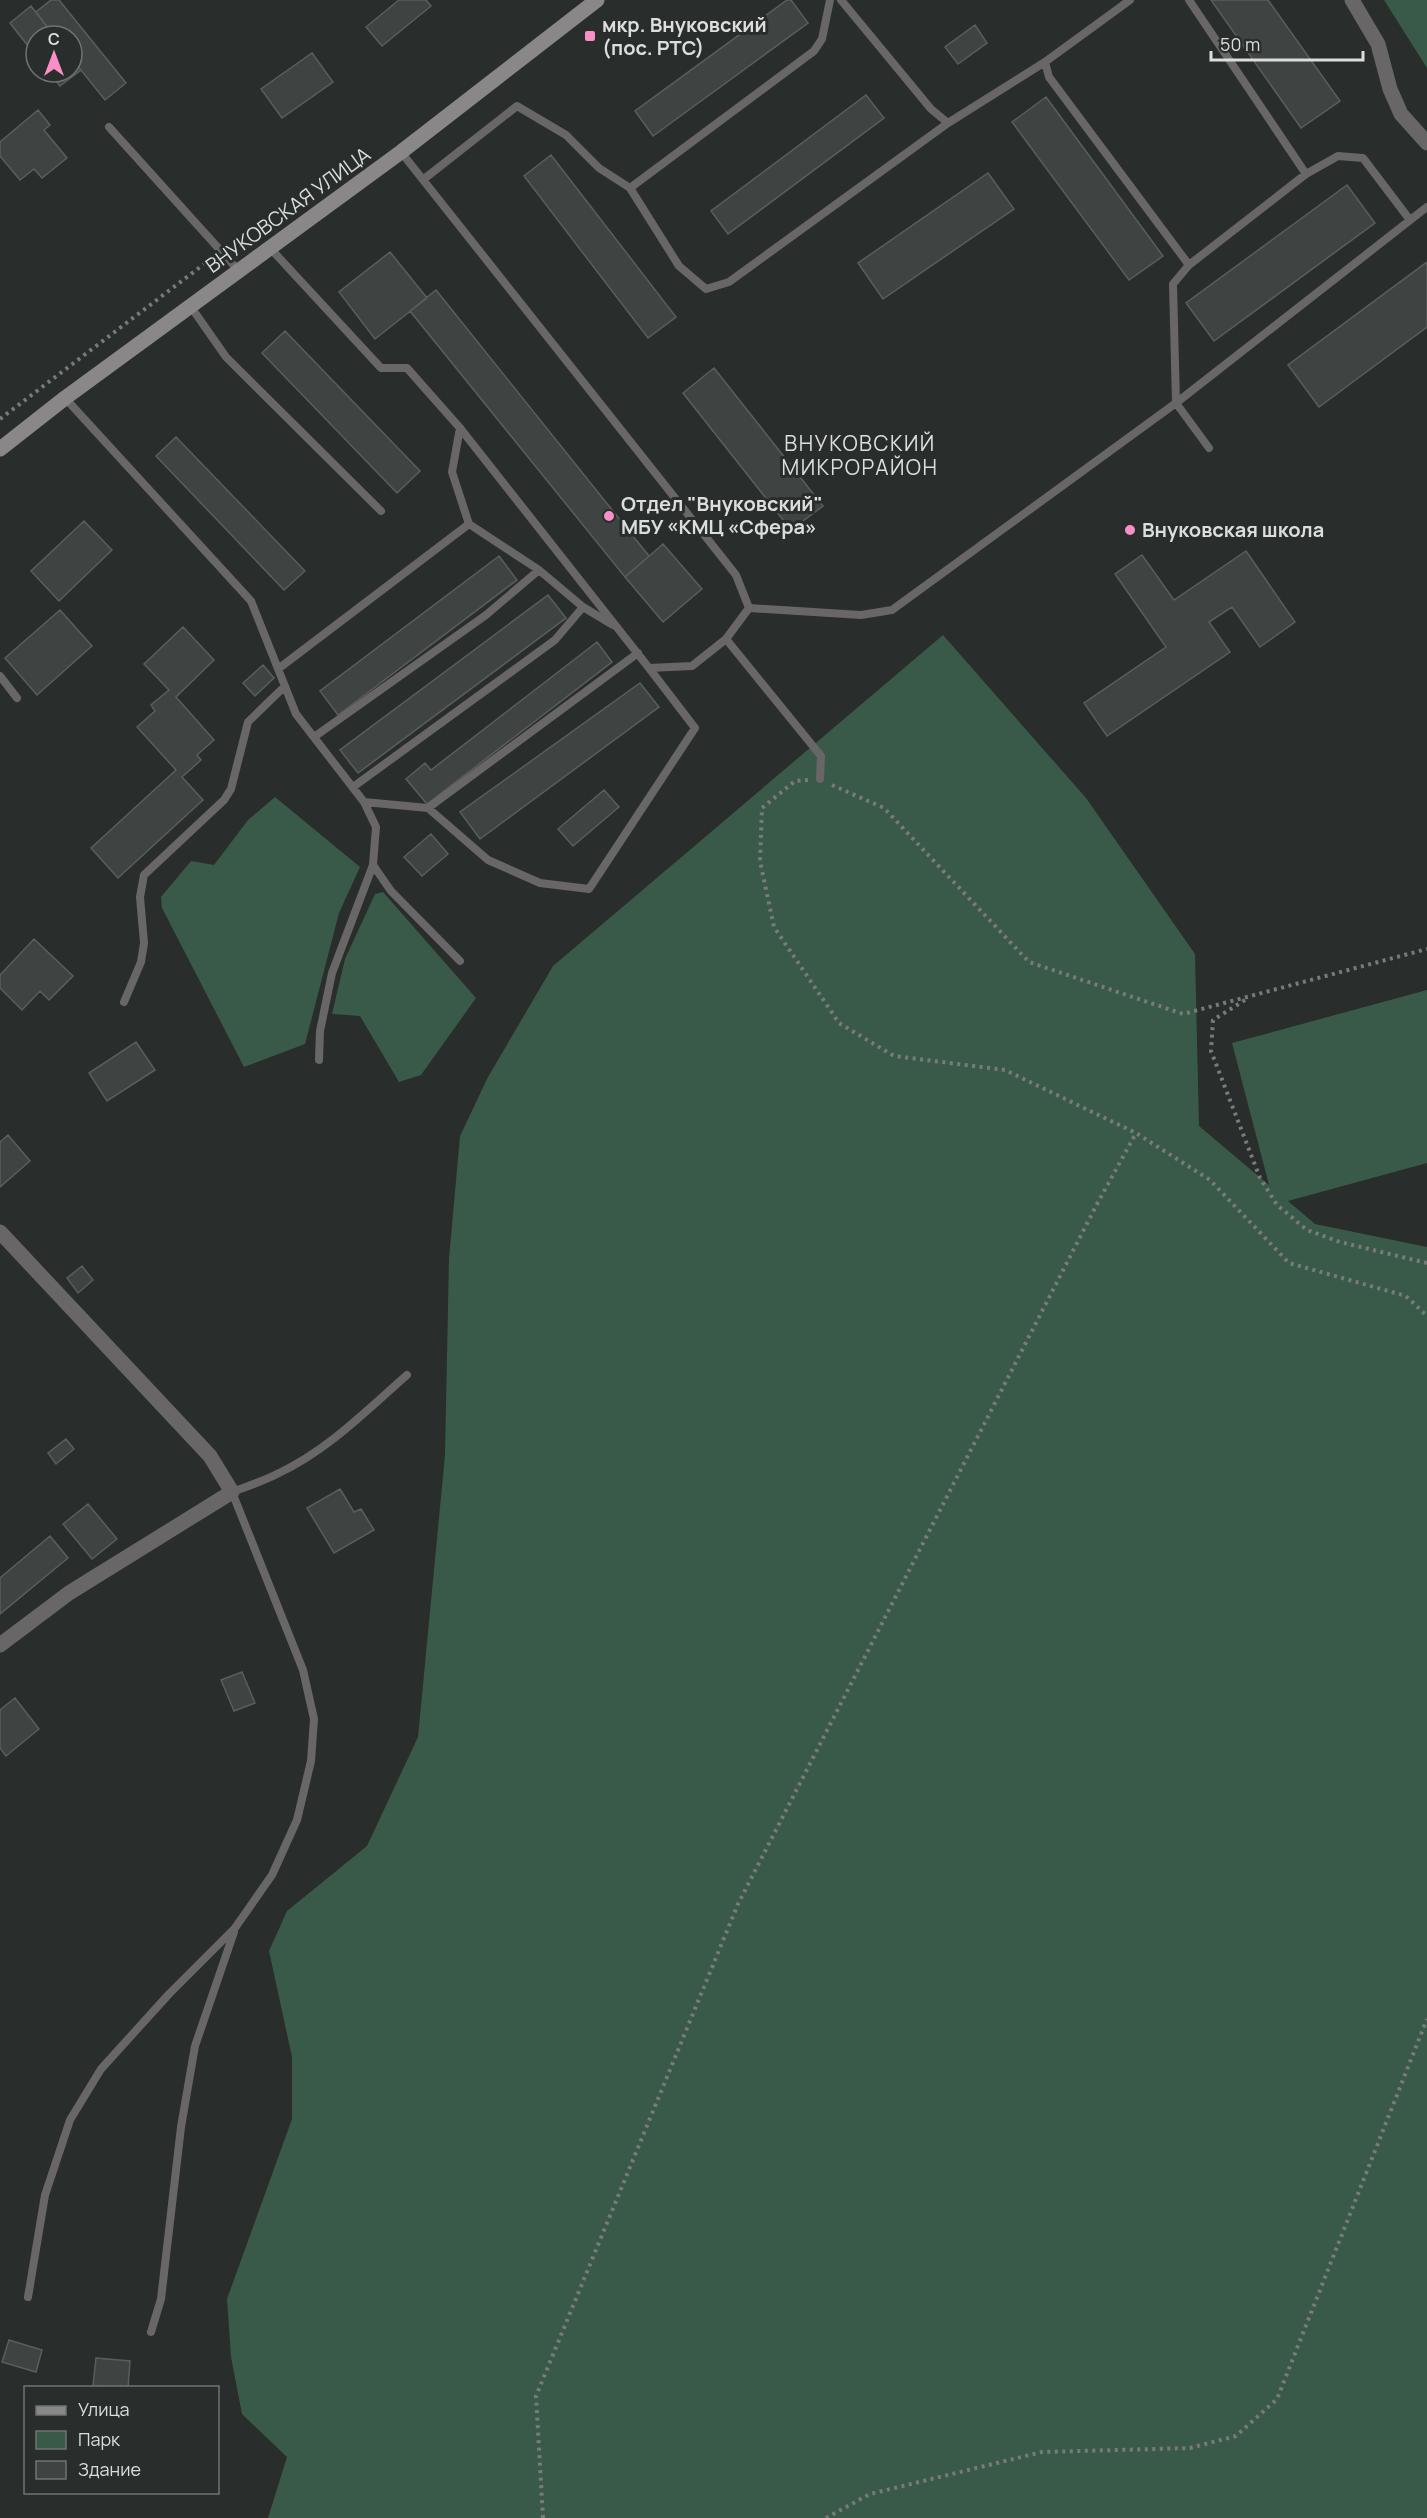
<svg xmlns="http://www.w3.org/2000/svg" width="1427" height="2518" font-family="Manrope,sans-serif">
<rect width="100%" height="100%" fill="#292d2b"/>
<path fill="#395a49" d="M1384,0H1427V68Z
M943,635L1086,798L1195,954L1199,1126L1269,1185L1232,1043L1427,990V1163L1288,1201L1315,1224L1427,1247V2518H268L287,2457L242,2414L231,2357L227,2299L292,2119V2057L269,1951L287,1911L367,1846L418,1737L445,1455L449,1258L460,1136L488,1077L553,966Z
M275,797L360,867L339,913L305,1044L244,1067L162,908L161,897L191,861L214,865L248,820Z
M383,892L476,998L421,1075L399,1082L360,1016L332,1014L345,959L375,894Z"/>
<path fill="#3f4341" stroke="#5a5e5c" stroke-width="1.5" d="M51,0H59L126,83L105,100L72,59V36H54L36,12Z
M399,0H426L431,6L382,46L366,27Z
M787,0H791L808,23L653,136L635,111Z
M1211,0H1268L1340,101L1301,128Z
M31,6L54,36H36V56L10,23Z
M975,25L987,43L958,64L945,47Z
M312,53L333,82L282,118L261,89Z
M72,59L81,70L60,86L49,72H72Z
M866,95L884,118L728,234L711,211Z
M1046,97L1163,256L1129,280L1012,122Z
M38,110L50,125L44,130L67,158L42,178L34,169L20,180L0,156V142Z
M551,155L676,317L648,338L524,176Z
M988,173L1014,209L883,299L858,263Z
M1347,185L1375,223L1214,341L1186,303Z
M390,252L427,298L375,339L339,292Z
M1427,262V327L1319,407L1288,365Z
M436,290L649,556L625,577L410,311Z
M285,331L420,471L397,493L262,353Z
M714,368L823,506L791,530L683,393Z
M176,437L305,571L284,590L156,456Z
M84,521L112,550L59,601L31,571Z
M663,544L702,589L663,622L625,577Z
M1246,551L1295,622L1260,647L1232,607L1209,622L1230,652L1107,736L1084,703L1166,647L1115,574L1142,555L1174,600Z
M499,556L517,580L338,715L320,691Z
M548,595L566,618L358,773L340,750Z
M60,610L92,646L37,695L5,658Z
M183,627L214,660L176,697L214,740L197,755L201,760L182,777L203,800L118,878L91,848L176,770L137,727L155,711L151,705L169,690L144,664Z
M597,642L612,662L427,804L406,779L425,763L431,770Z
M263,665L274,678L255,696L243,683Z
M640,683L659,707L480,839L460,812Z
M604,790L619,807L573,846L558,829Z
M431,834L448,854L422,876L404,857Z
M34,939L73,976L49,1000L40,991L22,1010L0,988V975Z
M136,1042L155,1070L107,1101L89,1073Z
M8,1135L30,1161L0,1187V1142Z
M82,1266L93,1280L78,1293L67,1278Z
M66,1439L74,1449L56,1464L48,1453Z
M340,1489L354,1512L361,1509L374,1530L334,1553L307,1508Z
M88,1504L117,1539L92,1559L63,1524Z
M50,1536L68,1558L0,1614V1578Z
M242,1672L255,1703L234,1711L221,1680Z
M15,1698L39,1729L6,1756L0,1748V1710Z
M9,2340L42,2350L36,2372L2,2362Z
M96,2358L130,2361L128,2388L93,2386Z"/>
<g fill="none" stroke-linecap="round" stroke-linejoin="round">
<path stroke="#787b79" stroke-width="4" stroke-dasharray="3 4.5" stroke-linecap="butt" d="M0,419L212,258
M808,780L795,781L762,808L760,861L774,927L839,1023L894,1056L1005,1070L1136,1133L1210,1180L1289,1263L1406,1296L1427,1316
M832,785L884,808L1029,962L1183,1014L1427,949
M1245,1000L1213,1020L1211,1051L1260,1178L1277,1205L1307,1230L1340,1242L1427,1263
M543,2518L536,2396L738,1904L1096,1206L1136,1133
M826,2518L870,2494L1042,2452L1190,2448L1236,2436L1277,2399L1427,2019"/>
<path stroke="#686667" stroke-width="8" d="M830,0L822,39L814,51L630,188L679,266L706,289L729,282L948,123L1045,62
M841,0L931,109L948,123
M1130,0L1045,62L1049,77L1189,265
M1189,0L1306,174
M109,127L239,271
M401,152L736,575L749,608L726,639L821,756L820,779
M424,179L517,106L566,135L599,168L630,188
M270,248L381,368H407L460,428L649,668L692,666L726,639
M191,307L226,357L381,511
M65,398L251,601L296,714L364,802L428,808L488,860L540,883L589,889L695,728L649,668
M460,428L452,472L469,524
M1209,448L1176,403L1173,284L1189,265L1306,174L1338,156L1363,158L1410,220
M749,608L861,615L892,610L1176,403L1427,207
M278,669L469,524L539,570L583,607L613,625
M0,676L17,698
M314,737L486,615L539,570
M353,787L555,640L583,607
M428,808L638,653
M373,865L391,891L460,961
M124,1002L141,962L144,943L140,897L144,875L224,800L231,789L248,722L285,686
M319,1060L320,1031L332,973L373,865L376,827L364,802
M28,2297L45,2195L70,2120L101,2069L169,1994L235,1928L272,1875L297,1820L311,1761L314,1719L303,1670L232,1492C248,1486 264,1481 279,1473C328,1450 367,1410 407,1375
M151,2332L161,2299L181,2127L195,2046L234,1932"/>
<path stroke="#686667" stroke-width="15" d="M1352,0L1378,44L1390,89L1401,114L1427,143
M0,1232L210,1456L232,1492L69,1593L0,1645"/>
<path stroke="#8a8788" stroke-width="15" d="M0,449L65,398L401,152L597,0"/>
</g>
<g fill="#fa8fc7" stroke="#292d2b" stroke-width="2">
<rect x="584" y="30" width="12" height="12" rx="3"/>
<circle cx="609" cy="516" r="6"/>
<circle cx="1130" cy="530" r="6"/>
</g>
<g text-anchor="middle" stroke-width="6" stroke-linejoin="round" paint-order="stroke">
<g font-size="20" font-weight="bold" fill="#dbdedc" stroke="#292d2b" text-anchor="start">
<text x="602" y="32">мкр. Внуковский<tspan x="602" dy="23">(пос. РТС)</tspan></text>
<text x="621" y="511">Отдел "Внуковский"<tspan x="621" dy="23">МБУ «КМЦ «Сфера»</tspan></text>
<text x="1142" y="537">Внуковская школа</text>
</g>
<g font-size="20" fill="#dbdedc" stroke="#292d2b">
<text transform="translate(288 210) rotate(-36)" y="7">ВНУКОВСКАЯ УЛИЦА</text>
</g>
<g font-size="21" letter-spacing="1.5" fill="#dbdedc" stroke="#292d2b">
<text x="860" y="451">ВНУКОВСКИЙ<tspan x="860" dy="24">МИКРОРАЙОН</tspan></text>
</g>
</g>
<rect x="24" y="2386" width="195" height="108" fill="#292d2b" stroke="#707472" stroke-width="1.5"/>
<rect x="36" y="2406" width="30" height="9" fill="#8a8788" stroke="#707472" stroke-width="1.5"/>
<text x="78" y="2416" font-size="18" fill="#dbdedc">Улица</text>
<rect x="36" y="2431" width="30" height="18" fill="#395a49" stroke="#707472" stroke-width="1.5"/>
<text x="78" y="2446" font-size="18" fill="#dbdedc">Парк</text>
<rect x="36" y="2461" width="30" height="18" fill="#3f4341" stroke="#707472" stroke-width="1.5"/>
<text x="78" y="2476" font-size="18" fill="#dbdedc">Здание</text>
<g transform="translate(54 54)"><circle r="28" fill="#292d2b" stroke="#707472" stroke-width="1.5"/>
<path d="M0-4.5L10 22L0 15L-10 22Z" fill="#fa8fc7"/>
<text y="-9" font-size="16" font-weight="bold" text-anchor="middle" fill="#dbdedc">С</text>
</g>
<path d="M1211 51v9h152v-9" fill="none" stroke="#dbdedc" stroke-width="3"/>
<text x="1220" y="51" font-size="18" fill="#dbdedc" stroke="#292d2b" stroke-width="4.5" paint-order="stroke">50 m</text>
</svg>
